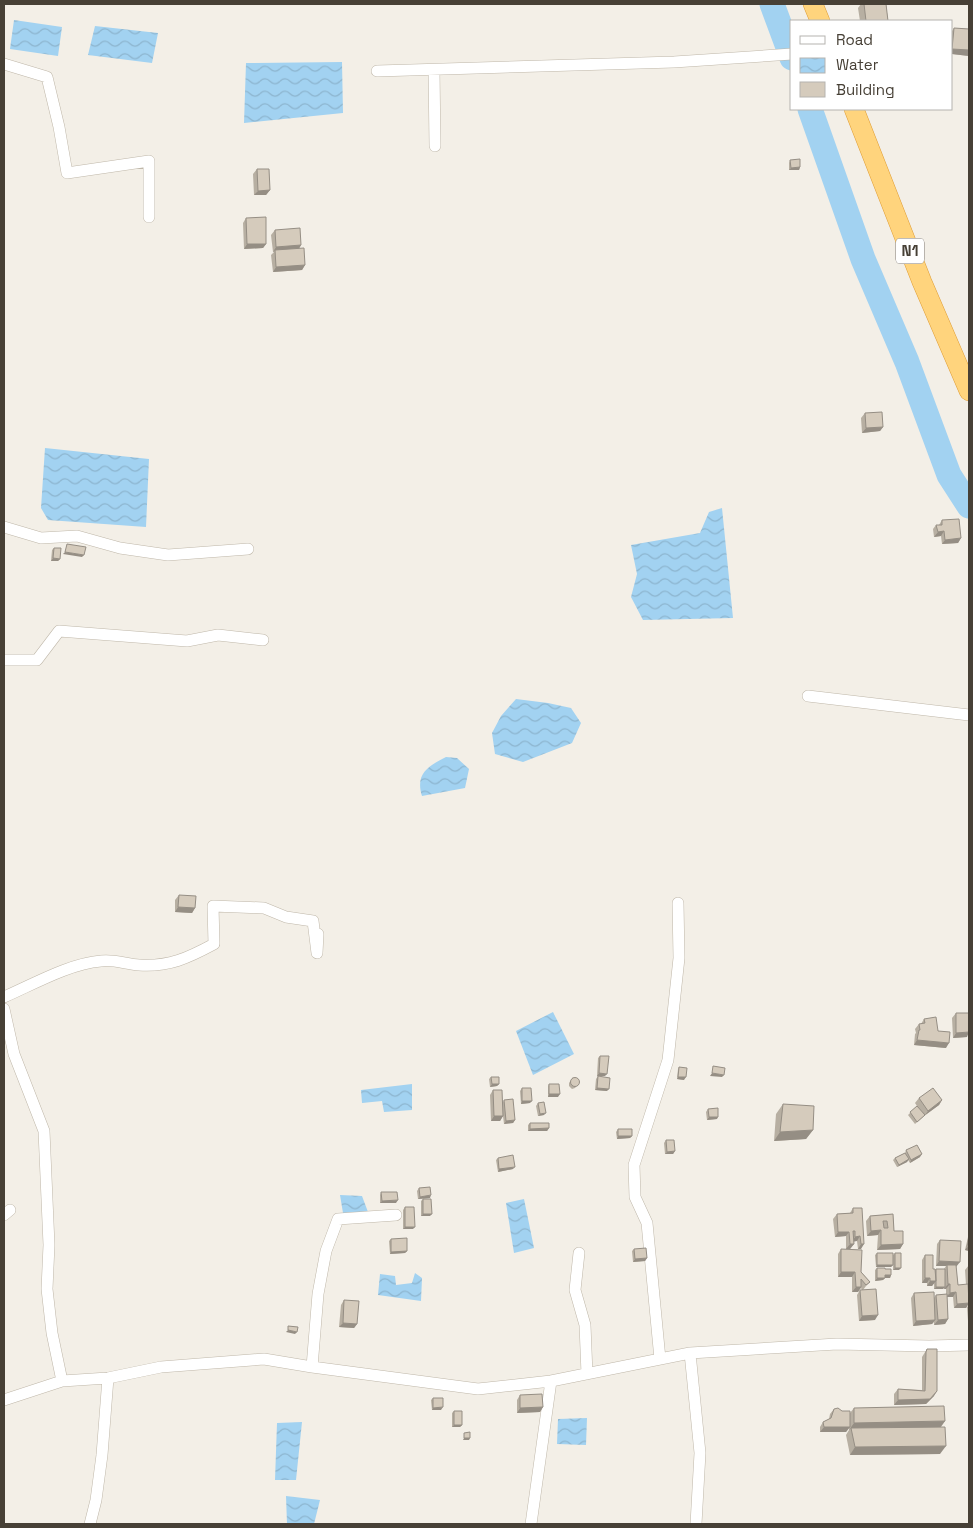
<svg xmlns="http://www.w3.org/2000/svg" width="973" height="1528" font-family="'Space Grotesk',sans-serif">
<defs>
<pattern id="water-waves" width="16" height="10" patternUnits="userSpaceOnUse" patternTransform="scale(1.25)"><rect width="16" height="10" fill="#a2d2f1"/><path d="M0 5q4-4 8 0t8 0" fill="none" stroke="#8db5cf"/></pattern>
</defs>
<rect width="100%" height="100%" fill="#f3efe7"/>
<path fill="url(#water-waves)" d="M14,20L62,27L58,56L10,49Z
M95,26L158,33L152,63L88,55Z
M342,62L343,113L244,123L246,63Z
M45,448L149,459L146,527L48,520L41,508Z
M722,508L733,618L643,620L631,597L637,574L631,545L700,533L709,512Z
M516,699L548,703L571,708L581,723L572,743L523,762L495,754L492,733L501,716Z
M446,757L457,758L469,769L465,788L422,796C415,774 428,766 446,757Z
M553,1012L574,1054L533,1075L516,1031Z
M412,1084V1110L384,1112L382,1101L362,1103L361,1090Z
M340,1195L362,1196L368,1212L343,1213Z
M524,1199L534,1248L514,1253L506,1203Z
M415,1273L422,1278L421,1301L378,1295L380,1274L395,1276L396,1285L412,1283Z
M587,1418L586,1445L557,1444L558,1419Z
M302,1422L296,1480H275L277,1423Z
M286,1496L320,1500L314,1524H287Z"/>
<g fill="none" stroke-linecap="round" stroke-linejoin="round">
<path stroke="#a2d2f1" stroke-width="25" d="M772,4L792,58
M810,109L863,259L907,362L949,475L969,506"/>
<defs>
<path id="minor" d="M4,64L47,77L59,127L67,173L149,161V217
M434,70L435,146
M377,71L674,62L792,54
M4,527L41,538L77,536L120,548L168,555L248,549
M4,660H37L59,631L187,641L218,635L263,640
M808,696L969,715
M4,997C34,984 68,964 101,961C113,959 126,964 139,965C169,967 188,958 214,944L213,906L264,908L286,917L313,921L317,953L318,934
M4,1009L14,1054L44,1131L49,1245L47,1289L52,1333L62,1381
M4,1215L10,1210
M579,1253L575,1290L585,1325L587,1374
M690,1353L700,1453L696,1524
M660,1359L647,1223L635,1197L634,1165L668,1060L679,958L678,903
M312,1367L318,1294L326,1251L338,1219L396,1215
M4,1400L62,1381L108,1378L161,1367L264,1359L312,1367L478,1389L551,1381L690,1353L837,1344L929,1346L969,1345
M90,1524L96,1500L102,1455L108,1378
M531,1524L551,1381"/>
<path id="trunk" d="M813,4L820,21
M854,109L922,282L969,391"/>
</defs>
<use href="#minor" stroke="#bfb7a9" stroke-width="12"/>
<use href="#trunk" stroke="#df9d35" stroke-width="20"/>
<use href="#minor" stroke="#fff" stroke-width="11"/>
<use href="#trunk" stroke="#ffd47d" stroke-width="19"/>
</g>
<path fill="#b7afa2" d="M861,4H886L888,21H860L858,8Z
M954,28L969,29V56L952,54V31Z
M790,160L800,167L799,170H789V163Z
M257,169L270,190L266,195H254L253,174Z
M246,218L266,244L263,248L244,249L243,223Z
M275,230L301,245L299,249L305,265L302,270L273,272L271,255L274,252H273L271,235Z
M865,413L883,427L880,431L862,433L861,418Z
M942,520L961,538L958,543L942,544L941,536L934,537L933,529L936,525H939Z
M54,548L60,559L58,561H51L52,550Z
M179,895L195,908L192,913L175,912V900Z
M956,1013L967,1037L953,1038L952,1018Z
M924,1019L938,1031L946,1048L914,1045L915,1034L916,1033L915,1029L919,1024H921Z
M600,1056L605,1076H597L598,1058Z
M679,1067L684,1080L677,1079L678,1069Z
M598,1076L607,1091L595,1090L596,1079Z
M491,1077L499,1084L497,1086L490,1087L489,1079Z
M573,1077L579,1083L575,1088L572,1089L569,1086V1083Z
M549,1084L558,1097H548V1086Z
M522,1088L530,1103L521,1104L520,1091Z
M493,1090L503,1102L504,1100L515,1120L513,1123L504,1124L503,1116L500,1121H491L490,1095Z
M919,1098L942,1100L939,1105L924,1116L915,1124L908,1115L917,1106L915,1103Z
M538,1103L544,1115L538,1116L536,1106Z
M783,1104L813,1130L806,1139L774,1141L776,1114Z
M708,1109L717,1119L707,1120L706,1112Z
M530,1123L549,1128L547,1131H528V1125Z
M618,1129L632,1136L630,1138L617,1139L616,1132Z
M666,1140L675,1151L673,1154H665L664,1143Z
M906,1150L920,1157L910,1163L908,1160L907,1162L897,1167L893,1160L895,1158L905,1153Z
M498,1158L513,1169L498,1172L496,1160Z
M419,1188L430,1198L418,1199L417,1191Z
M381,1192L396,1203H380V1195Z
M423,1199L430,1216H421V1201Z
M405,1207L413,1229H403V1210Z
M853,1208H862L861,1249H858L857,1241H854V1244L850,1249H846V1236L835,1237L833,1219L837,1214L850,1213Z
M893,1214L894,1231L903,1244L900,1249L877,1250L878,1235L867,1236L866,1221L870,1216Z
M969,1235V1251L965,1250L968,1237Z
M391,1239L407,1251L405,1253L390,1254L389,1241Z
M940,1240L956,1267L958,1285H966L965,1270L969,1265V1303L966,1308H954L953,1297H947L948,1319L945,1324L934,1325V1322L932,1324L913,1326L911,1298L914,1293L934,1298L936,1295L946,1294V1289H944V1287L943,1289H934V1283L932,1286H927V1283H922V1260L925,1255L933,1269H944L946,1266H936L937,1244Z
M634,1249L647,1258L645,1261L633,1262L632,1251Z
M841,1249L870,1282L866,1286L863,1290L875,1320L859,1321L857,1295L860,1290H862L861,1288L858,1292H852V1277H838V1254Z
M877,1253L893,1255L895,1253L899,1270H893V1265L891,1267H876L875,1255Z
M877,1268L885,1269L891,1275L890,1278H885L883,1280L875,1281V1270Z
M344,1300L357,1324L354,1328L339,1327L341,1305Z
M969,1305V1321H968L967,1307Z
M927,1349L934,1396L926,1404L894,1405V1394L898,1389L922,1390V1357Z
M520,1395L543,1407L540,1412L517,1413V1400Z
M433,1398L441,1410H432L431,1400Z
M854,1408L945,1421L941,1427L940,1454L850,1455L846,1435L849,1430V1428L846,1432H820V1427L823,1422L829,1419L830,1414L834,1409L850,1413Z
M454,1411L462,1425L460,1427H452V1413Z"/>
<path fill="#958e84" d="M952,49L969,50V56L952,54Z
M800,167L799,170H789L791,168Z
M270,190L266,195H254L258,191Z
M247,244H266L263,248L244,249Z
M301,245L298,250H275L273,252L276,247Z
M305,265L302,270L273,272L276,267Z
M883,427L880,431L862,433L866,428Z
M944,531L941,536L934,537L938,532Z
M961,538L958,543L942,544L945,540Z
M65,552L84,555L82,557L63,554Z
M53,558L60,559L58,561H51Z
M178,907L195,908L192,913L175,912Z
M969,1032L967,1037L953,1038L956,1033Z
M917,1040L949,1043L946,1048L914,1045Z
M599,1073L607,1074L605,1076H597Z
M712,1073L724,1075L722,1077L710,1076Z
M678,1077H686L684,1080L677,1079Z
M492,1084H499L497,1086L490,1087Z
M597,1088L609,1089L607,1091L595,1090Z
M549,1094H560L558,1097H548Z
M942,1100L939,1105L924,1116L915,1124L925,1115L928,1111Z
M522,1101H532L530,1103L521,1104Z
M546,1113L544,1115L538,1116L540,1114Z
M494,1116H503L500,1121H491Z
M709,1117H718L717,1119L707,1120Z
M515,1120L513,1123L504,1124L506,1121Z
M549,1128L547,1131H528L530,1129Z
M813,1130L806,1139L774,1141L780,1132Z
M618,1136H632L630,1138L617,1139Z
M675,1151L673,1154H665L667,1152Z
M922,1154L920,1157L910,1163L911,1160Z
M909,1159L907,1162L897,1167L899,1165Z
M515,1167L513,1169L498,1172L499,1169Z
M431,1195L430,1198L418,1199L420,1197Z
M398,1200L396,1203H380L382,1201Z
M423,1214H432L430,1216H421Z
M405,1227H415L413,1229H403Z
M881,1230L878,1235L867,1236L871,1231Z
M838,1232H849L846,1236L835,1237Z
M860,1236L857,1241L852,1242L855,1237Z
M850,1244H854L850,1249H846Z
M861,1244H864L861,1249H858Z
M903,1244L900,1249L877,1250L881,1245Z
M967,1247L969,1248V1251L965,1250Z
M407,1251L405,1253L390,1254L391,1252Z
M647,1258L645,1261L633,1262L635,1259Z
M939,1261L960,1262L956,1267L947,1265L946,1266H936Z
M877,1265H893L891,1267H876Z
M895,1268H901L899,1270H893Z
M841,1272H855L852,1277H838Z
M885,1275H891L890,1278H883Z
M877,1278H885L883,1280L875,1281Z
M925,1278H930L927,1283H922Z
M930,1281H936L932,1286H927Z
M948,1284H950L946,1289H944Z
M856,1287H861L858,1292H852Z
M936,1287H945L943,1289H934Z
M956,1292L953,1297H946L950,1293Z
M969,1303L966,1308H954L957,1304Z
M878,1315L875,1320L859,1321L862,1316Z
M948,1319L945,1324L934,1325L938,1320Z
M935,1320L932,1324L913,1326L916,1321Z
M343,1323L357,1324L354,1328L339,1327Z
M288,1330L297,1332L295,1334L286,1332Z
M937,1391L934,1396L926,1404L894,1405L898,1400Z
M443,1407L441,1410H432L433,1408Z
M543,1407L540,1412L517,1413L520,1408Z
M945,1421L939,1429L851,1428L849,1430L854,1423Z
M454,1425H462L460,1427H452Z
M824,1427H850L846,1432H820Z
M464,1438H470L469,1440H463Z
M946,1446L940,1454L850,1455L855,1447Z"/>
<path fill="#d5cbbc" stroke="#958e84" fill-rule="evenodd" d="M864,4H886L888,21H866Z
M954,28L969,29V50L952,49Z
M800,159V167L791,168L790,160Z
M257,169H269L270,190L258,191Z
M266,217V244H247L246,218Z
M300,228L301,245L276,247L275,230Z
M304,248L305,265L276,267L275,250Z
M882,412L883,427L866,428L865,413Z
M959,519L961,538L945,540L944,531L938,532L936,525H942V520Z
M67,544L86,547L84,555L65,552Z
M54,548H61L60,559L53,558Z
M179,895L196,896L195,908L178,907Z
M956,1013H969V1032L956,1033Z
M936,1017L938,1031L950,1032L949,1043L917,1040L919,1030H920L919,1024L925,1023L924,1019Z
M600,1056H609L607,1074L599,1073Z
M713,1066L725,1068L724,1075L712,1073Z
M679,1067L687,1068L686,1077H678Z
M598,1076L610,1078L609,1089L597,1088Z
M491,1077H499V1084H492Z
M570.5 1082a4.5 4.5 0 1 1 9 0a4.5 4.5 0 1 1-9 0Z
M549,1084H559L560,1094H549Z
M522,1088H531L532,1101H522Z
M933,1088L942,1100L928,1111L919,1098Z
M493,1090H502L503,1116H494Z
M513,1099L515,1120L506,1121L504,1100Z
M544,1102L546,1113L540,1114L538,1103Z
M783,1104L814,1106L813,1130L780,1132Z
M917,1106L925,1115L917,1122L910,1112Z
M718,1108V1117H709L708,1109Z
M530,1123H549V1128L530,1129Z
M618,1129H632V1136H618Z
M666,1140H674L675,1151L667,1152Z
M917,1145L922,1154L911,1160L906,1150Z
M905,1153L909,1159L899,1165L895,1158Z
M513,1155L515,1167L499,1169L498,1158Z
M430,1187L431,1195L420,1197L419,1188Z
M381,1192H397L398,1200L382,1201Z
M423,1199H431L432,1214H423Z
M405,1207H414L415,1227H405Z
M853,1208H862L864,1244H861L860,1236L855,1237V1231H853L854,1244H850L849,1232H838L837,1214L853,1213Z
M893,1214L894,1231H903V1244L881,1245V1230L871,1231L870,1216ZM883,1221H887L888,1228H884Z
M969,1236V1248L967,1247Z
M407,1238V1251L391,1252V1239Z
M940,1240L961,1241L960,1262L939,1261Z
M646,1248L647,1258L635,1259L634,1249Z
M841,1249L862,1250L861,1272L870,1282L866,1285L861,1279V1287H856L855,1272H841Z
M877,1253H893V1265H877Z
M895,1253H901V1268H895Z
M925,1255H933V1269H935L936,1281H930V1278H925Z
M947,1265H956L958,1285L968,1284L969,1303L957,1304L956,1292L950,1293V1284H948Z
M877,1268H885V1269H891V1275H885V1278H877Z
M936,1269H945V1287H936Z
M876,1289L878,1315L862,1316L860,1290Z
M934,1292L935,1320L916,1321L914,1293Z
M947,1294L948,1319L938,1320L936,1295Z
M344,1300L359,1301L357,1324L343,1323Z
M288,1326L298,1327L297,1332L288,1330Z
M927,1349H937V1391L930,1399L898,1400V1389L925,1391L926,1352Z
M542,1394L543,1407L520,1408V1395Z
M433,1398H443V1407L433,1408Z
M944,1406L945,1421L854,1423V1408Z
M838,1408L842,1411H850V1427H824L823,1422L831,1418L834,1409Z
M454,1411H462V1425H454Z
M945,1427L946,1446L855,1447L851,1428Z
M470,1432V1438H464V1433Z"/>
<g text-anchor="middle" stroke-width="4.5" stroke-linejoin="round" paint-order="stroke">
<rect fill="#fff" stroke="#7e7972" stroke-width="1" x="896" y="238.5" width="28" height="25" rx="4"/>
<g font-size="15" font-weight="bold" fill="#474036">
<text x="910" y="256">N1</text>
</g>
</g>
<rect width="973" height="1528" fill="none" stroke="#474036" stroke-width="10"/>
<rect x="790" y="20" width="162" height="90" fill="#ffffff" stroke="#b5b3af"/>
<rect x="800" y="36" width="25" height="8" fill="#ffffff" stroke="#b5b3af"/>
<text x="836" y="45" font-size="15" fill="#474036">Road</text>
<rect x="800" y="58" width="25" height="15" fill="url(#water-waves)" stroke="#b5b3af"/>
<text x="836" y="70" font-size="15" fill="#474036">Water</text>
<rect x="800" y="82" width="25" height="15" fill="#d5cbbc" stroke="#b5b3af"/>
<text x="836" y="95" font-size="15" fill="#474036">Building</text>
</svg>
